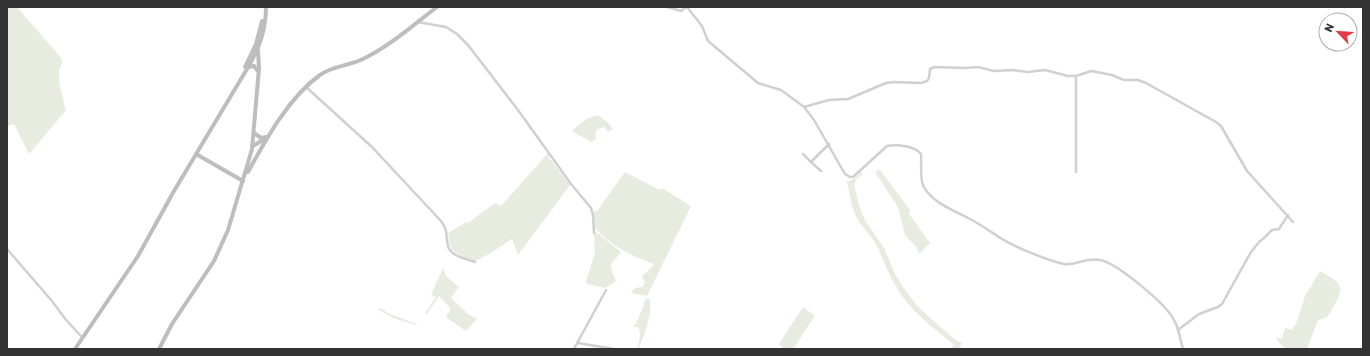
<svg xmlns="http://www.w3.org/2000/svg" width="1370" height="356" font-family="Rubik,sans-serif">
<rect width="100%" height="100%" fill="#fff"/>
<path fill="#e6ecdf" d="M7,7H17L62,59C63,64 60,66 59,71C58,82 63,100 66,110L29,154L14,124L7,126Z
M598,115L606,121L613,129L608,132L605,127L598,129L595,134L596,139L591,142L572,131C580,124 587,117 598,115Z
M548,153L549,155L548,158L551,160L570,185L518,255L512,239L489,254L475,261C467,258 454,254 450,246C449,242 449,237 448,233L466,222L468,223L495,203L501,206Z
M880,170L910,210L909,214L930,243L919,254L916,247L905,235L898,207L875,172Z
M625,172L660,190L662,188L691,206L647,296L631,293L635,288L642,287L645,283L642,276L651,268L654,264C631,256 611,246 595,228L593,211H597Z
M861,172L863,174L856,179L854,185L860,208L865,220L884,248L895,274L903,287L919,308L953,338L962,343L959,349H951L954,345C938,331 919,318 906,301C894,286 886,268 879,250C875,239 864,230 858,220C851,208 850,195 847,182L854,179Z
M596,232L621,252L611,264L612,272L616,281L605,288L587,284L586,281L595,253L594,234Z
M443,268L446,276L459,287L451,298L468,314L477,319L466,331L446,317L451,309L439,296L427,314L425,313L436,297L431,295Z
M1320,271C1334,280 1347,283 1336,302C1333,307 1331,313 1326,318L1318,320L1307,349C1289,349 1285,352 1275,337L1282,339L1285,328L1292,330L1297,322L1305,296Z
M646,298L650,300C652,316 645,334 638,349H637C639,342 642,334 638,327H633L638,320Z
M803,307L815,316L793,349H784L779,344Z
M380,308L390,314L417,324L416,325L393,318L379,310Z"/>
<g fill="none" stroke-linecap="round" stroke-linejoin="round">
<path stroke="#d0d0d0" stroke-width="2.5" d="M667,7L681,11L686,7
M687,7L702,26L708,41L758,83L781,90L804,107L829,100L848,99L886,83L894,82L921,83L927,81L929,78L930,69L935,67L965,68L978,67L994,71L1013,70L1028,72L1045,70L1068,76H1076L1091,71L1112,75L1124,80H1138L1146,83L1216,122L1221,126L1247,171L1293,222
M418,22L446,27L457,34L468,45L518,110L571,184L591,208L593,215L594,233
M306,87L372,147L441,221C449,232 445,234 448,246C450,256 467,259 475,262
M804,107L814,120L845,174L850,177H853L887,146C897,144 915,146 921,154C922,164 919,179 924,187C933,203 953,210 968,218C980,224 991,232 1002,239C1015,247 1049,261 1064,264C1075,266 1086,257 1100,260C1117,263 1166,304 1174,320C1179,328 1180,340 1183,349
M803,154L811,162
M821,171L811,162L829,144
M1076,172V76
M7,249L52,301L66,320L83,338
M1178,330L1199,314L1218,307L1222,304L1251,252L1260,241L1263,239L1272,230L1279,229L1288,215
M578,343L614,349
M574,349L606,290"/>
<path stroke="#bdbdbd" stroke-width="4" d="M245,67L256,44L262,21
M249,67L254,66L257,70
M254,133L261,138L266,137
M253,146L268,137
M196,154L243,181
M248,172C266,139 289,97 320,75C332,66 349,66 363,59C390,46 413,25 437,7
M75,349L138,256L174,191L250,64C260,45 266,29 266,7
M159,349L172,324L214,261L228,230L252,149L259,68L258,50"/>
</g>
<rect width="1370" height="356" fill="none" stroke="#333333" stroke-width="16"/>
<g transform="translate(1338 32) rotate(295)"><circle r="19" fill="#ffffff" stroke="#adadad"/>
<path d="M0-3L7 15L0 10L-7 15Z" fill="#e63946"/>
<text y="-6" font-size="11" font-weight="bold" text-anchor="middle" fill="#333333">N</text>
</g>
</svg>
